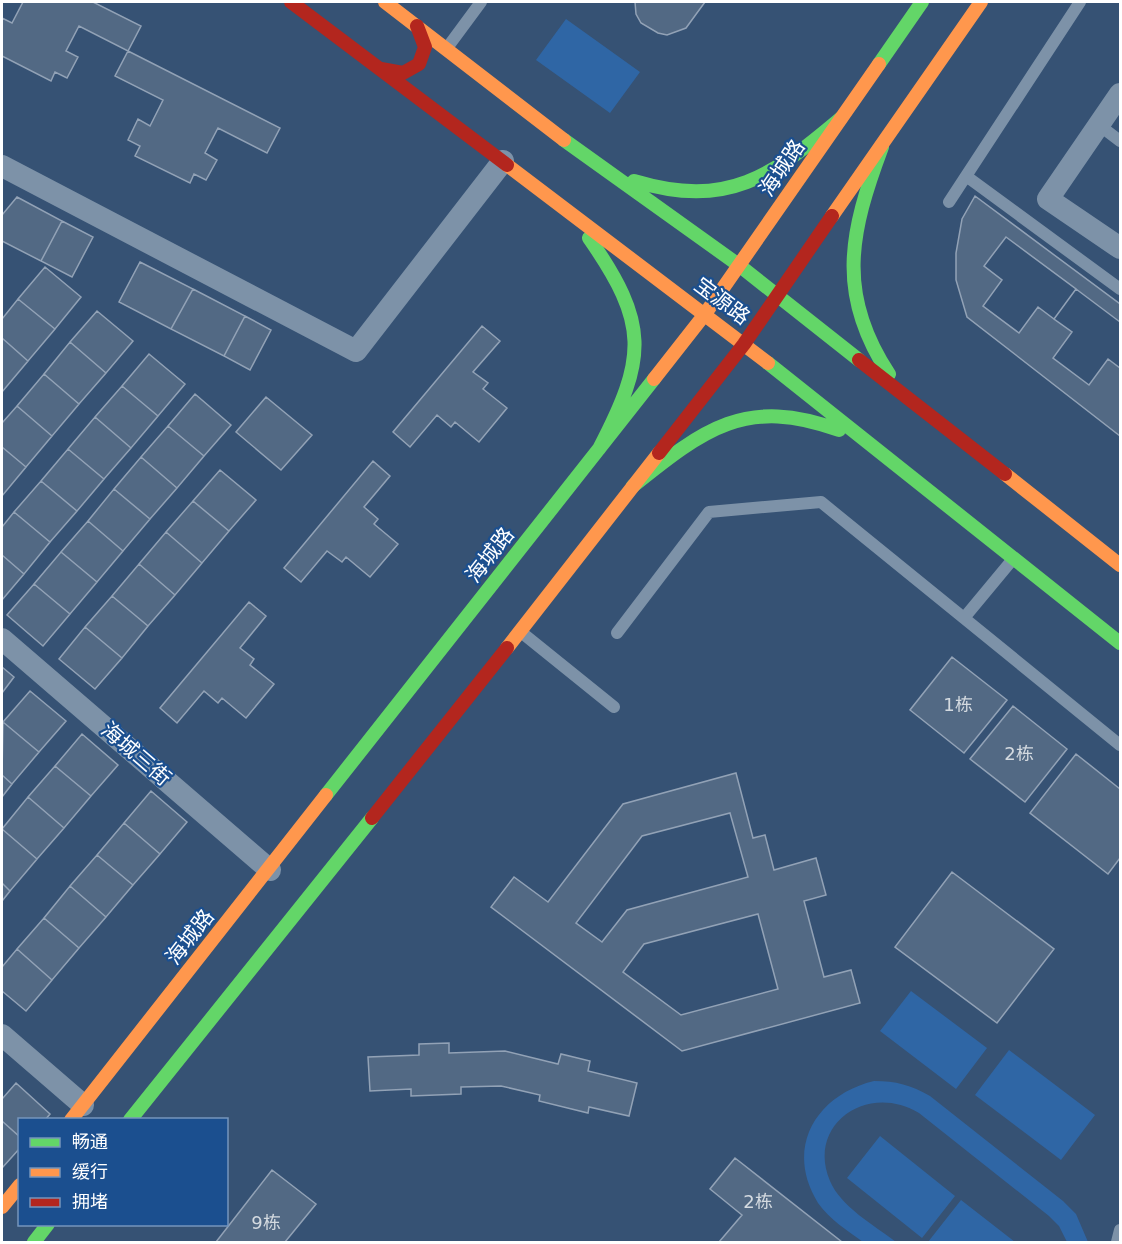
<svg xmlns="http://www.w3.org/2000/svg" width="1122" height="1244" font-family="'DejaVu Sans','Noto Sans SC',sans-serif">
<rect width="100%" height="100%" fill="#365274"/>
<path fill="#2f66a5" d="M566,19L640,72L610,113L536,60Z
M911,991L987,1048L956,1089L880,1031Z
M1009,1050L1095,1115L1061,1160L975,1095Z
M874,1081C896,1081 911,1085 930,1096L1063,1201L1076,1214L1088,1242H1067L1059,1226L1049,1216L919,1113C867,1082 806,1125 830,1181C841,1207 874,1225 896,1242H863C848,1231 829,1219 818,1203C784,1148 816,1095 874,1081Z
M880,1136L955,1196L922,1238L847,1178Z
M961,1200L1015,1242H928Z"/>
<path fill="#526984" stroke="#92a2b6" stroke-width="1.5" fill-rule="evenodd" d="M23,2H93L141,26L128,51L79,26L66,51L78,57L67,78L55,72L51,81L2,56V18L12,23Z
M635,2H705L686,28L667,35L658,33L641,23L636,14Z
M128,51L280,128L267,153L218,128L205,153L217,160L206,180L194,174L190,183L135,156L140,146L128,140L138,119L150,126L163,100L115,76Z
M975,196L1120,304V436L967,317L956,280V253L962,219Z
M17,197L62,221L41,261L2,241V215Z
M62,221L93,237L72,277L41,261Z
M1006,237L1076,289L1054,319L1038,307L1019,333L983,306L1002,280L984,266Z
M140,262L193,289L171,329L119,302Z
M45,267L81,297L55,329L18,299Z
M193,289L245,316L224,356L171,329Z
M1076,289L1120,322V368L1108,359L1089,385L1053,358L1072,332L1054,319Z
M18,299L55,329L28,361L2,338V319Z
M97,311L133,341L106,373L70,342Z
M245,316L271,330L250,370L224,356Z
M482,326L500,341L473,372L488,383L483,389L507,408L479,442L455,422L451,427L437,415L410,447L393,432Z
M2,338L28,361L2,392Z
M70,342L106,373L79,404L44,374Z
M149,354L185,384L158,416L122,386Z
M44,374L79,404L52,436L17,406Z
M122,386L158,416L131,448L95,417Z
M195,394L231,425L204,456L168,426Z
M266,397L312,435L281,470L236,432Z
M17,406L52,436L26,467L2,447V423Z
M95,417L131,448L104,479L68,449Z
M168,426L204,456L177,488L141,457Z
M2,447L26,467L2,496Z
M68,449L104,479L77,511L41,481Z
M141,457L177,488L150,519L114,489Z
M373,461L390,476L364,507L378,519L374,524L398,544L370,577L346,557L342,562L327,551L301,582L284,568Z
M220,470L256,500L229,531L193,501Z
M41,481L77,511L50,542L14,512Z
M114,489L150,519L123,551L88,521Z
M193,501L229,531L202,563L166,532Z
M14,512L50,542L24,574L2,555V527Z
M88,521L123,551L97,582L61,552Z
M166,532L202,563L175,595L139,564Z
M61,552L97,582L70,614L34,584Z
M2,555L24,574L2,600Z
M139,564L175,595L148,626L112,596Z
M34,584L70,614L43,646L7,615Z
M112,596L148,626L122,658L85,627Z
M249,602L266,616L240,648L254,659L250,665L274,684L246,718L222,698L218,703L204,691L177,723L160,708Z
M85,627L122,658L95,689L59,659Z
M952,657L1007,700L964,753L910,710Z
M2,667L14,677L2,693Z
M30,691L66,721L39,752L3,722Z
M1013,706L1067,749L1025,802L970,759Z
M3,722L39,752L12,784L2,775Z
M82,734L118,765L91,796L55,766Z
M1076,754L1120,789V858L1108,874L1030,813Z
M55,766L91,796L64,828L28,797Z
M736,773L753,838L765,835L774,870L816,858L826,895L804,901L824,977L851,970L860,1003L682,1051L491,907L514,877L548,902L623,804ZM730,813L748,877L627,910L602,942L576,923L642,836ZM758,914L778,989L681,1015L623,972L644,944Z
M2,775L12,784L2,797Z
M151,791L187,822L160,854L124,823Z
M28,797L64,828L37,859L2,829Z
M124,823L160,854L133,885L97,855Z
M2,829L37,859L10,891L2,883Z
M97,855L133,885L106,917L70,886Z
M952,872L1054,949L997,1023L895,947Z
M2,883L10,891L2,901Z
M70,886L106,917L79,948L44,918Z
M44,918L79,948L52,980L17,949Z
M17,949L52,980L26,1011L2,991V967Z
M449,1043V1053L505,1051L558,1064L561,1054L590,1061L588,1071L637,1083L629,1116L589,1107L588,1113L539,1101L540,1095L501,1086L461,1087V1094L411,1096V1089L370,1091L368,1057L419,1055V1044Z
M16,1083L50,1114L45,1120H20V1137L2,1121V1099Z
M2,1121L20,1137V1148L2,1168Z
M735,1158L842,1242H719L742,1215L710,1189Z
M272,1170L316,1204L285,1242H216Z"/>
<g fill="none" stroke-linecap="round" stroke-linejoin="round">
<path stroke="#7d92a8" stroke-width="12" d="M447,48L481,2
M1099,125L1120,141
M966,176L1120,289
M949,202L1080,2
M964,618L1013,559
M521,632L614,707
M617,633L709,512L821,502L1120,745
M1117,1242L1120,1230"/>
<path stroke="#7d92a8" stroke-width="22" d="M1120,94L1048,199L1120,248
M2,166L356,351L503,161
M2,639L270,870
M2,1035L83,1105"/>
<path stroke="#63d668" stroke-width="14" d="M879,64L922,2
M564,140L740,266L859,360
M882,147C850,232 836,294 889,374
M634,181C728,209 771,177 841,118
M589,238C649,324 647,357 599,449
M768,363L1120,643
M633,486C704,429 746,396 839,430
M326,795L654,379
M130,1120L372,818
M34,1242L48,1224"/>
<path stroke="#ff974d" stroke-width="14" d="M385,2L564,140
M507,165L768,363
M832,216L981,2
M654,379L705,314L879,64
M1005,474L1120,565
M507,648L659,453
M71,1120L326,795
M2,1207L20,1185"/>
<path stroke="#b3261e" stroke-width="14" d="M291,2L507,165
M381,69L403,73L419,64L425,47L417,26
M859,360L1005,474
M659,453L744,344L832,216
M372,818L507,648"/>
</g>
<g text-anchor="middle" stroke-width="4.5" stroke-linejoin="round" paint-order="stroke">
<g font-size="18" fill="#d4dae0">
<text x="958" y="711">1栋</text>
<text x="1019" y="760">2栋</text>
<text x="758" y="1208">2栋</text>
<text x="266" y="1229">9栋</text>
</g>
<g font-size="21" fill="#fff" stroke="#1b4f8f">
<text transform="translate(782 168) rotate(-56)" y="7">海城路</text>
<text transform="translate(722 301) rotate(37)" y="7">宝源路</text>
<text transform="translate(490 555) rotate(-52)" y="7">海城路</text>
<text transform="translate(136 754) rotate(41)" y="7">海城三街</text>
<text transform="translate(190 937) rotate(-52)" y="7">海城路</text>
</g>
</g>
<rect width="1122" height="1244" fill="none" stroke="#ffffff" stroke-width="6"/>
<rect x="18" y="1118" width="210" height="108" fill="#1b4f8f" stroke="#7695bc" stroke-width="1.5"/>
<rect x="30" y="1138" width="30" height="9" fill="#63d668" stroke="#7695bc" stroke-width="1.5"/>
<text x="72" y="1148" font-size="18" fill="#ffffff">畅通</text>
<rect x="30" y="1168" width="30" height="9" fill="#ff974d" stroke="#7695bc" stroke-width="1.5"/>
<text x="72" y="1178" font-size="18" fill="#ffffff">缓行</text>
<rect x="30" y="1198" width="30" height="9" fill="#b3261e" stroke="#7695bc" stroke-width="1.5"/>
<text x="72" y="1208" font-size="18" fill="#ffffff">拥堵</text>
</svg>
